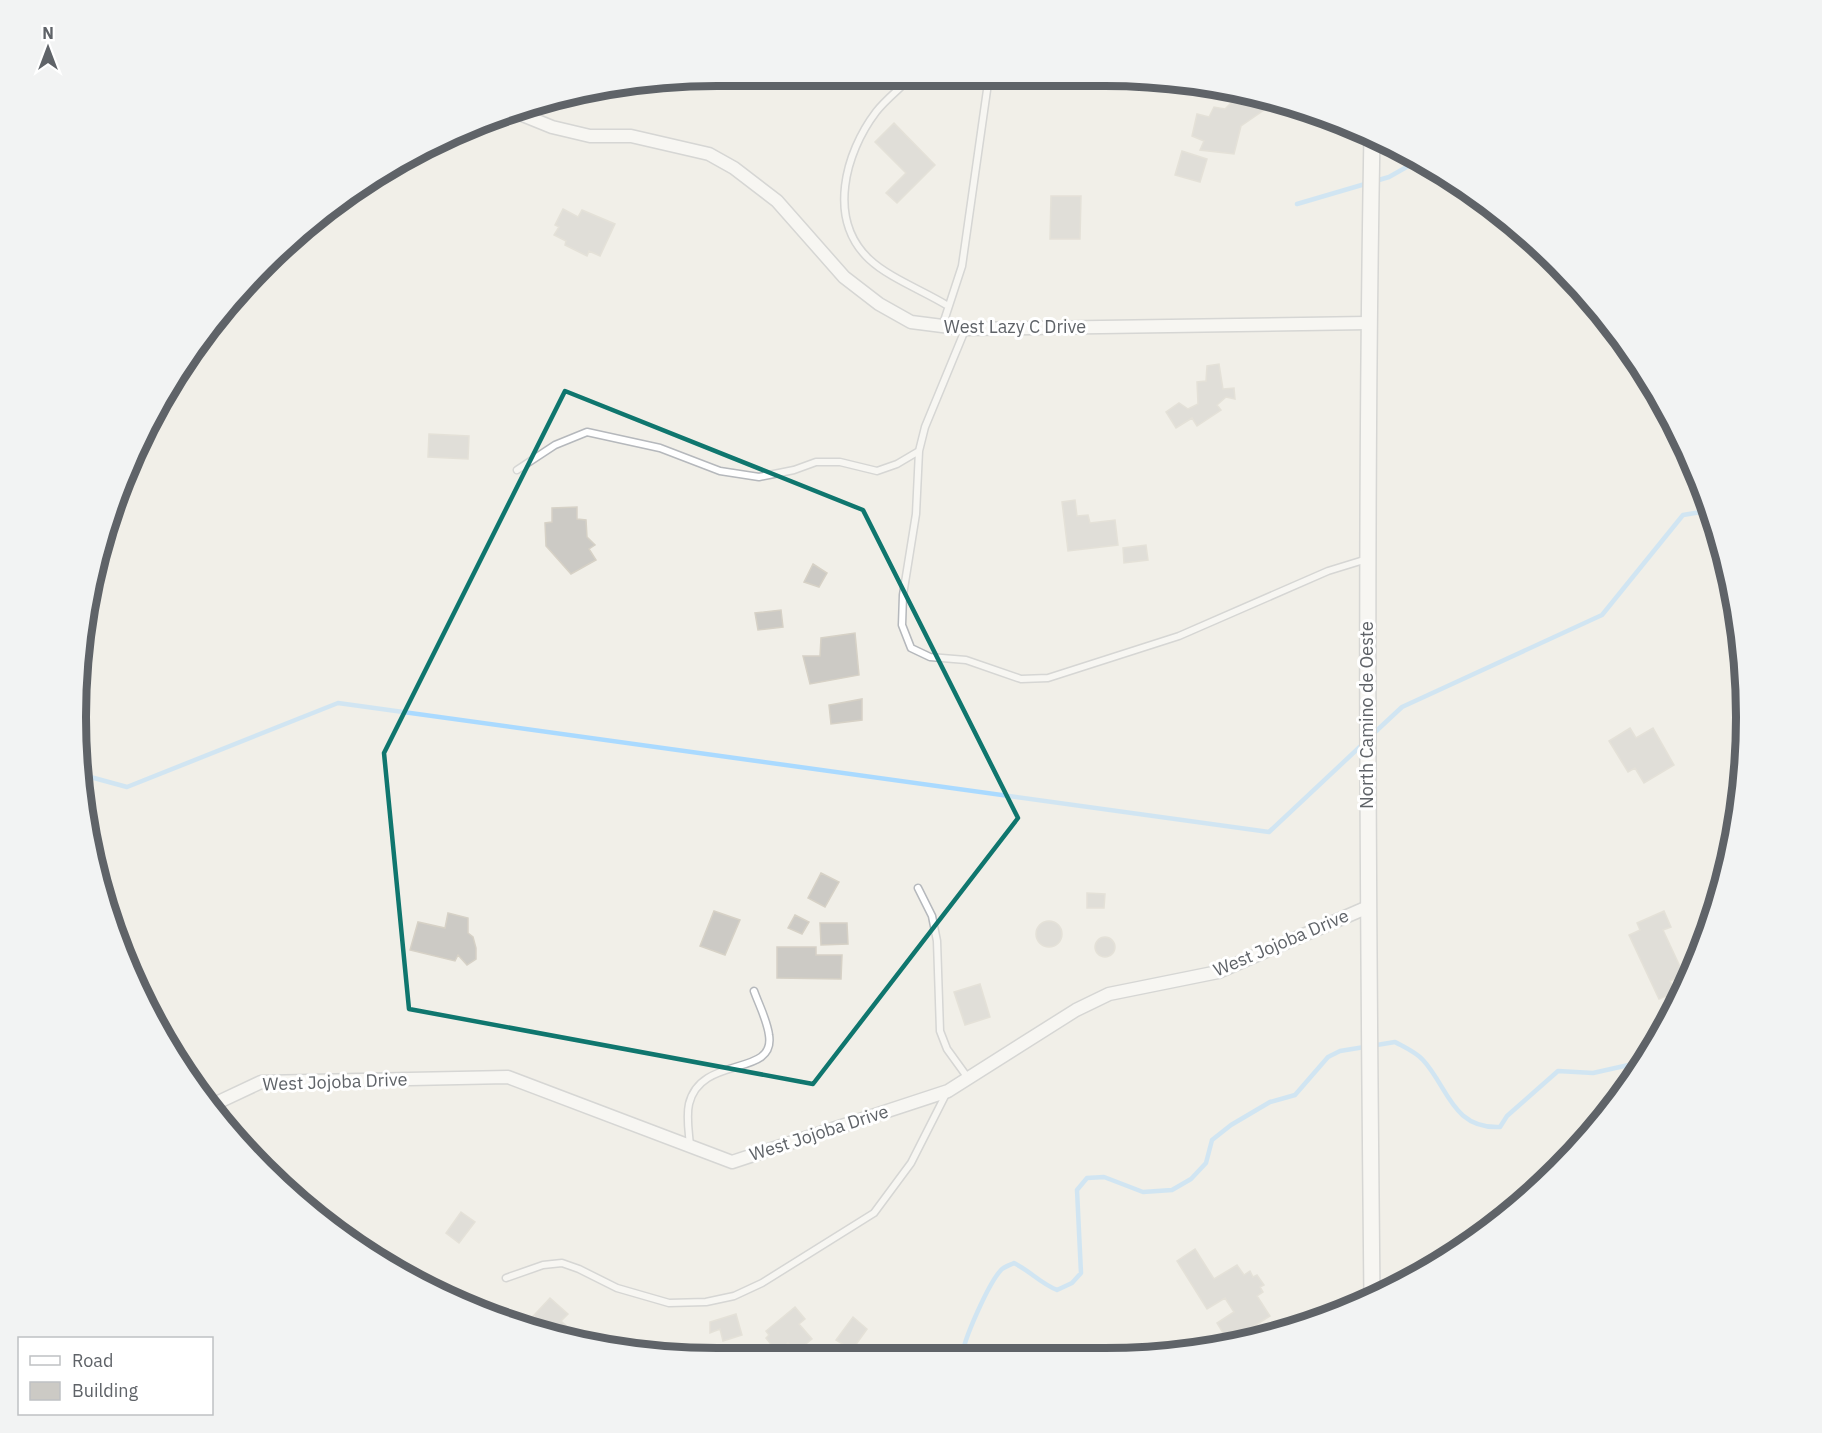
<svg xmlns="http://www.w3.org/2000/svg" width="1822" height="1433" font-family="'IBM Plex Sans',sans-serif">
<rect width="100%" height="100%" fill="#f1efe8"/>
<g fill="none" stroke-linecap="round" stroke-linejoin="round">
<path stroke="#aadaff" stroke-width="4.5" d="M1297,204L1389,177L1419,160
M1373,734L1402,707L1602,615L1683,515L1713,510
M83,775L127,787L338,703L1269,832L1365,742
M962,1357C963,1340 989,1283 1001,1270C1004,1267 1010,1265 1014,1263C1030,1271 1040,1283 1057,1290L1072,1283L1081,1273L1077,1190L1087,1178L1104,1177L1143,1192L1172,1190L1191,1179L1206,1163L1212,1140L1231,1125L1270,1102L1295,1095L1328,1057L1340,1051L1395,1042C1404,1047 1416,1052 1423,1060C1448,1087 1452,1129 1500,1127L1507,1116L1558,1071L1593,1073L1642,1062"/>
</g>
<path fill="#cccac5" stroke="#d6d1c6" stroke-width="1.5" d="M1239,95L1255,98L1267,108L1241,126L1234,154L1200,150L1204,141L1192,136L1197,114L1209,117L1214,107L1225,109Z
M894,123L935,165L897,203L886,193L906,173L875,142Z
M1182,151L1207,159L1200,182L1175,175Z
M1051,196H1081L1080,239H1050Z
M563,209L578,217L582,210L615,224L600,256L589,251L587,256L565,245L566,241L554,235L559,227L555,225Z
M1219,364L1223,389L1234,388L1235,399L1226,397L1217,405L1221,410L1197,426L1192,418L1176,428L1166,412L1179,403L1188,409L1198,404L1197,382L1206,381L1207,366Z
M429,434L469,436L468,459L428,457Z
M1075,500L1077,516L1088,515L1090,523L1115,520L1118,545L1068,551L1062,502Z
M577,507V519L586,520L587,537L595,545L589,549L596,560L571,574L546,546L545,523L552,522V508Z
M1146,545L1148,560L1124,563L1123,548Z
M813,564L827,573L819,587L804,582Z
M781,610L783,627L758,630L755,613Z
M855,633L859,675L810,684L803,656H820L821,638Z
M862,699V720L831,724L829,705Z
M1630,728L1636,738L1653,728L1674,765L1644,783L1635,768L1628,772L1609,741Z
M821,873L839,882L825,907L808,898Z
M1087,893L1105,894L1104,908H1087Z
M714,911L740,920L725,955L700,946Z
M1664,911L1671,927L1663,930L1684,975L1670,981L1675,992L1659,999L1629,935L1640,930L1637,923Z
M448,913L468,918V933L473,937L476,948V959L467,965L458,955L455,961L410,950L418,922L445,928Z
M795,915L809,922L802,934L788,928Z
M1036 934a13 13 0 1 1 26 0a13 13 0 1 1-26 0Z
M820,923H847L848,944L821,945Z
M1095 947a10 10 0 1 1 20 0a10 10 0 1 1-20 0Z
M777,947H816V955H842L841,979L777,978Z
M980,984L990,1017L965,1025L954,992Z
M1684,991L1681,1000L1672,1014L1667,996Z
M461,1212L475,1222L459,1243L446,1233Z
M1195,1249L1214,1279L1237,1265L1244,1275L1250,1271L1253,1277L1257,1275L1264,1285L1260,1287L1263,1292L1257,1296L1270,1316L1243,1333L1245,1337L1228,1341L1217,1323L1234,1312L1225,1298L1207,1309L1177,1261Z
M550,1298L568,1314L561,1321L573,1332L575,1330L592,1346L525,1325Z
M795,1307L805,1319L799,1324L812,1339L796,1352L788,1343L777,1352L766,1338L769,1335L766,1331Z
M736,1314L742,1335L723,1341L720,1329L710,1333V1322Z
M853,1317L867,1329L852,1350L836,1340Z"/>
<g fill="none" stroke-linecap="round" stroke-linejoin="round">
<defs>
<path id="service" d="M912,76C901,88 886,99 876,112C845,153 827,219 869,259C889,278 924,291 948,306
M942,327L962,266L989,76
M965,330L925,427L919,451L916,514L903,595L902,625L911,648L930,657L966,660L1021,679L1048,678L1179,636L1328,571L1367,559
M517,470L555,445L587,432L660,448L720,471L759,477L794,470L816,462H840L877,471L897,464L919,451
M918,888L932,916L937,941L940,1031L947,1049L968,1078
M690,1146C689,1132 686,1117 689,1104C701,1054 776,1078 769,1035C767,1020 759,1005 754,991
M506,1278L543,1265L562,1263L579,1269L617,1288L669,1303L706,1302L734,1296L762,1283L874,1213L911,1163L946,1094"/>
<path id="minor" d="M515,112L552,127L590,136H631L709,154L734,168L777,201L844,277L879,304L911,322L966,329L1368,323
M210,1106L261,1082L508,1077L732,1162L948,1091L1076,1010L1109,994L1218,972L1368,907"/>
<path id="tertiary" d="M1372,134C1365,522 1368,909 1372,1297"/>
</defs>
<use href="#service" stroke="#b5b8bc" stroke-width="9"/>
<use href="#minor" stroke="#b5b8bc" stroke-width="15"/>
<use href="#tertiary" stroke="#b5b8bc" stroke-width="18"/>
<use href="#service" stroke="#fff" stroke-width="6"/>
<use href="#minor" stroke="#fff" stroke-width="12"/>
<use href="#tertiary" stroke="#fff" stroke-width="15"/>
</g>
<path d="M0 0H1822V1433H0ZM565,391L863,510L1018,818L813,1084L409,1009L384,753Z" fill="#f1efe8" fill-opacity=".55" fill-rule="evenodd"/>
<path fill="none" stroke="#0f766e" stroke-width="4.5" stroke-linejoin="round" d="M565,391L863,510L1018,818L813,1084L409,1009L384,753Z"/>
<g text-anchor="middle" stroke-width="6" stroke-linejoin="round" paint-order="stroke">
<g font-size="18" fill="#5f6368" stroke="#fff">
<text x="1015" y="333">West Lazy C Drive</text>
<text transform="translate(1367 715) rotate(-90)" y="6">North Camino de Oeste</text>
<text transform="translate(1281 943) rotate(-23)" y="6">West Jojoba Drive</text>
<text transform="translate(335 1082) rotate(-2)" y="6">West Jojoba Drive</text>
<text transform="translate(819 1133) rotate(-18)" y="6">West Jojoba Drive</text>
</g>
</g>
<path d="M0 0H1822V1433H0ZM717 86H1105A631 631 0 0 1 1736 717V717A631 631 0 0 1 1105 1348H717A631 631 0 0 1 86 717V717A631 631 0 0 1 717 86Z" fill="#f2f3f3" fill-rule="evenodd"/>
<path fill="none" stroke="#5f6368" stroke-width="8" d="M717 86H1105A631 631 0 0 1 1736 717V717A631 631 0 0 1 1105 1348H717A631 631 0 0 1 86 717V717A631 631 0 0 1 717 86Z"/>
<rect x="18" y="1337" width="195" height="78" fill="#ffffff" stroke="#bfc1c3" stroke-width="1.5"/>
<rect x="30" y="1356" width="30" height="9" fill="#ffffff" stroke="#bfc1c3" stroke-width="1.5"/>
<text x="72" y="1367" font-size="18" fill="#5f6368">Road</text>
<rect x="30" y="1382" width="30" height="18" fill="#cccac5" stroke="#bfc1c3" stroke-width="1.5"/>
<text x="72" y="1397" font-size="18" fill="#5f6368">Building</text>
<g transform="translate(48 48)" stroke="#ffffff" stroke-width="4.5" paint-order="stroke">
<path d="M0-4.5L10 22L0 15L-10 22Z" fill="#5f6368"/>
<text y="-9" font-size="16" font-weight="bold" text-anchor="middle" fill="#5f6368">N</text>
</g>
</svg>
